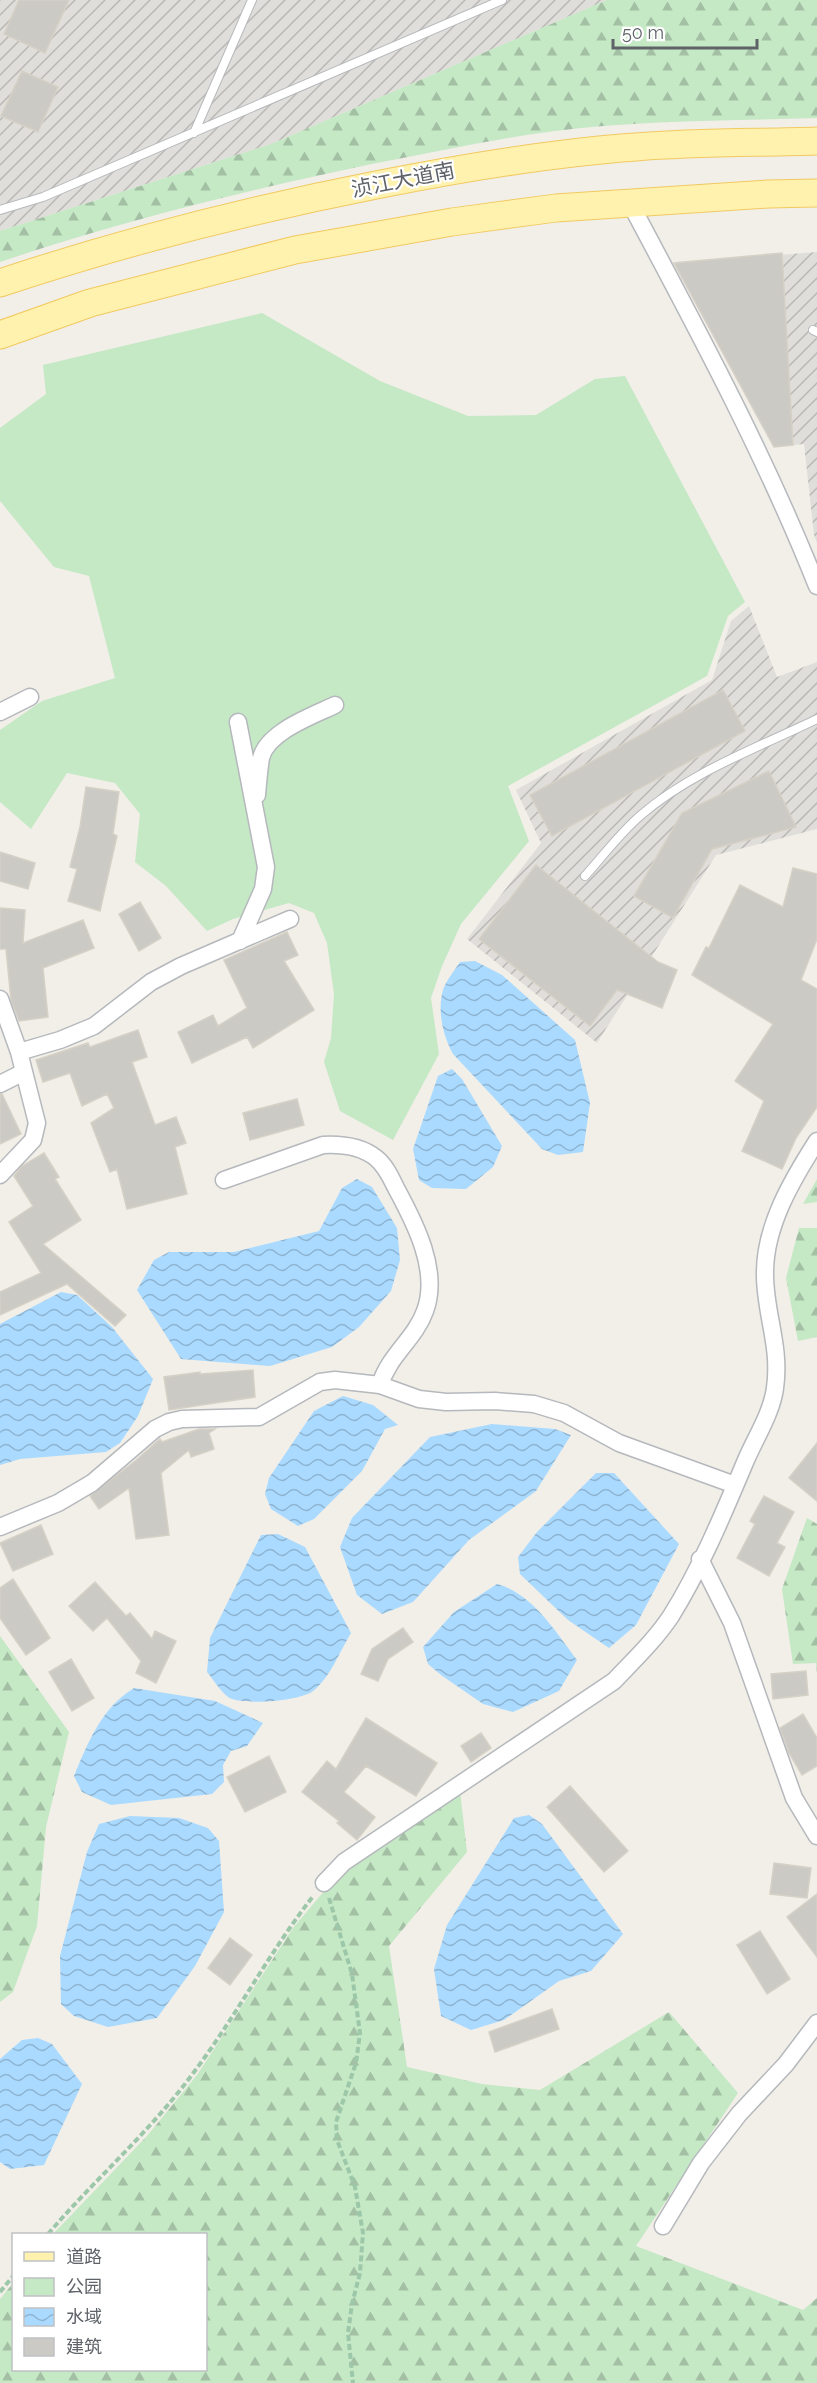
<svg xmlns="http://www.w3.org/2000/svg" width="817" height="2383" font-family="Raleway,'Noto Sans SC',sans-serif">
<defs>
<pattern id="industrial-furrows" width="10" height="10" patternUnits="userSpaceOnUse" patternTransform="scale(1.5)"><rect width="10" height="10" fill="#e0deda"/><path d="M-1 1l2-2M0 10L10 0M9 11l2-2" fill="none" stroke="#b9b8b5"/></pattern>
<pattern id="forest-firs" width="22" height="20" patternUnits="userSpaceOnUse" patternTransform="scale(1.5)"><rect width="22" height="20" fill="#c5e8c5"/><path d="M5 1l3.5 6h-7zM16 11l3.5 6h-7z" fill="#a3c0a4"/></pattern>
<pattern id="water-waves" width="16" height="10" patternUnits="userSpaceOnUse" patternTransform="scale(1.5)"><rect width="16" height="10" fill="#aadaff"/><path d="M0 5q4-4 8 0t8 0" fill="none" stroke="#8eb4d2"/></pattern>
</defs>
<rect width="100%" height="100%" fill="#f1efe8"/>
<path fill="url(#industrial-furrows)" d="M0,0H607L271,144L0,231Z
M817,252V543L814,535L804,444L774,447L673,263Z
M749,606L777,677L817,662V829L716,855L597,1043L467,939L541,843L516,790L712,680L731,621Z"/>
<path fill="#c5e8c5" d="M262,313L380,381L468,416L536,415L595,379L625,376L745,602L728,616L707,676L508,786L529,841L461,924L442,966L431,998L439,1054L393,1140L340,1111L324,1062L331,1038L334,994L327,943L314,913L289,903L233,919L207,931L166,886L135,862L140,814L115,783L67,773L31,829L0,802V730L42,701L115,678L89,576L54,567L0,501V428L46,394L43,365Z"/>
<path fill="url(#forest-firs)" d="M607,0H817V118C730,121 641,120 555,131C493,139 433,152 372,164C247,190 121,221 0,262V231L271,144Z
M817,1179V1202L803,1204Z
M799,1228H817V1337L798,1341L786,1278Z
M807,1518L817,1524V1673L816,1663L793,1664L782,1589Z
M0,1636L69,1732L46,1827L37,1926L13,1992L0,2002Z
M460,1791L467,1852L389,1946L407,2067L482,2084L540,2090L669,2012L738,2093L636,2246L803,2310L817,2298V2383H0V2299L13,2283L14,2370H206V2234H53L147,2136L197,2075L293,1928L346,1865Z"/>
<path fill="url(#water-waves)" d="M475,961L502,975L575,1040L590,1103L583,1152L558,1155L542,1149L453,1054C443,1036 437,1011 443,990C446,981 454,971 460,962Z
M452,1069L462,1079L502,1146L493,1167L466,1189L432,1188L419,1180L413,1149L438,1076Z
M357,1179L372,1187L397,1228L400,1260L391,1291L359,1327L332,1347L270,1366L181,1359L137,1290L154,1260L169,1252H234L319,1231L342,1188Z
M61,1292L77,1295L112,1327L153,1379L138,1416L120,1443L106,1452L20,1459L0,1465V1324Z
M343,1396L373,1405L398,1425L385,1429L362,1471L314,1519L298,1526L271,1509L265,1494L269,1478L314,1411Z
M492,1424L555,1429L571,1435L536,1491L469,1540L413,1602L382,1614L357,1595L340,1547L352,1518L430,1437Z
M596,1473H614L679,1544L636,1625L609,1648L568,1620L520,1574L518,1557L537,1532Z
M278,1534L305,1547L351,1633C340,1651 330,1678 313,1691C301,1701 241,1706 228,1697C220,1691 213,1679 207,1672L210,1638L261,1535Z
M497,1584C532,1593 556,1632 577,1660L559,1691L513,1712L483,1704L441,1675L428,1664L423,1647L454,1612Z
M134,1688L215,1701L263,1723L247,1746L231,1751L223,1765L224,1782L212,1794L111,1805L82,1792L74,1776C88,1743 101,1708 134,1688Z
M529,1815L542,1824L623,1934L591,1971L559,1981L504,2020L471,2030L441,2016L434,1969L447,1925L514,1818Z
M130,1816L179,1818L208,1828L219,1841L224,1912L195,1966L157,2018L108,2027L74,2016L61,2004L60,1956L87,1852L99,1824Z
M38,2038L52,2044L82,2084L44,2165L10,2169L0,2162V2059L22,2040Z"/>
<path fill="#cccac5" stroke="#d6d1c6" stroke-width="1.5" d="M19,0H69L45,53L4,34Z
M22,71L58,87L38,132L1,116Z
M782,253L793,445L774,447L674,263Z
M723,690L745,731L552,836L530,795Z
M769,771L796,827L712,849L673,918L634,896L682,813Z
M86,787L119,792L113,834L117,836L100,911L68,901L77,869L70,867L80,827Z
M0,852L35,863L28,889L0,881Z
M536,865L658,962L677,970L662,1008L617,990L590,1026L479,939Z
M793,868L817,874V939L801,980L817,989V1107L796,1138L782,1169L742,1151L764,1101L735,1081L773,1024L692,975L706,947L709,948L740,885L783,907Z
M140,902L161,938L139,951L119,914Z
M0,908L25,910L23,943L83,920L94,948L43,968L48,1017L19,1021L11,1000L6,949H0Z
M287,932L298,955L284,961L314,1010L253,1048L247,1037L192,1063L178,1032L213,1015L218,1026L247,1008L224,960Z
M138,1030L147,1057L132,1062L155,1125L176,1117L186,1143L175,1147L187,1194L127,1209L117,1169L110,1172L91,1123L114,1108L107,1094L82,1106L70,1073L43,1082L36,1060L88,1043L90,1047Z
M0,1094H2L21,1134L0,1144Z
M297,1099L304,1125L250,1140L243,1113Z
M44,1153L59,1177L55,1179L81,1220L43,1244L126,1315L115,1326L67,1284L0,1315V1292L41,1273L9,1222L33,1206L14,1176L22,1166Z
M253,1370L255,1397L169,1410L164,1377L200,1372V1374Z
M199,1429H215L209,1433L214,1449L191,1457L189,1450L161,1473L169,1535L136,1539L129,1488L99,1509L90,1496L135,1461L160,1439L162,1442Z
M817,1443V1501L789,1478Z
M764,1496L794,1512L777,1543L785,1547L769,1576L737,1558L755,1524L750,1521Z
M41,1525L53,1554L13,1571L0,1543Z
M13,1579L50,1638L26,1655L0,1618V1588Z
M95,1582L126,1616L130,1613L152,1639L155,1631L176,1641L156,1683L136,1673L141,1661L107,1618L93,1631L69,1606Z
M403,1628L413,1642L388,1659L378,1681L361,1674L372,1649Z
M71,1659L94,1698L72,1711L49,1672Z
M806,1671L808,1695L773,1699L771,1674Z
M803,1714L817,1738V1766L802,1775L789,1753L780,1728Z
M366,1718L437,1763L416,1796L366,1766L344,1792L375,1817L357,1840L337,1823L339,1821L302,1792L327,1761L336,1769Z
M481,1733L491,1748L471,1762L461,1746Z
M269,1756L286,1792L245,1812L227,1777Z
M570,1786L628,1851L604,1872L547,1807Z
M774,1863L811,1868L807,1898L770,1894Z
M817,1894V1957L787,1917Z
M760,1931L790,1979L767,1994L737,1945Z
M230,1938L252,1955L230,1985L208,1968Z
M552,2009L559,2029L495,2052L489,2032Z"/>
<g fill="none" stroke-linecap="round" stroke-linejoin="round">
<defs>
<path id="lane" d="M194,133L252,0
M0,210L43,197L502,0
M813,330L817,332
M585,876C603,856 620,833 641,815C691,772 757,748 817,719"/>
<path id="street" d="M630,203C697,329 764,453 817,586
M0,712L30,697
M238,722L266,867L263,889L240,941
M257,795C258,783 259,770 261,758C267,732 312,716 335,705
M0,999L19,1052L37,1123L33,1140L0,1175
M19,1052L60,1040L94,1026L151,982L181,966L290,919
M0,1084L24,1072
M224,1180L323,1145C342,1144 361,1146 376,1158C386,1166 391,1178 396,1188C415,1223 440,1271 425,1311C415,1339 389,1355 380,1385
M0,1527L58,1503L92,1483L155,1429L169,1422L182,1419L259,1417L320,1382L335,1380L380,1385L419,1399L446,1402L495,1401L534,1404L564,1413L619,1443L735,1485
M700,1559L732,1623L794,1798L817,1836
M324,1883L344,1862L614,1681C634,1660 655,1640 671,1616C701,1568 724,1512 746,1460C756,1437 772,1412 775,1388C781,1346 765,1314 765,1275C764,1227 792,1180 817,1141
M663,2226L701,2163L739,2114L786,2064L817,2023"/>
<path id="primary" d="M0,283C123,242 249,210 376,185C462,168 549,153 636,147C696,142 757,143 817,141
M0,335L90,303L295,250L452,222L556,208L768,194L817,193"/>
</defs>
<use href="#lane" stroke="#b5b8bc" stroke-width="10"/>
<use href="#street" stroke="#b5b8bc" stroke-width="19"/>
<use href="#primary" stroke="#f2c960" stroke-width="29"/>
<path stroke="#9cc7a9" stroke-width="4" stroke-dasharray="6 3" stroke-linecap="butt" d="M329,1898L352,1974L360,2033L356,2063L336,2122L337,2140L355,2187L363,2233L360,2273L352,2304L348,2333L353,2383
M48,2234C95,2179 151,2131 194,2072C237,2015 270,1951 314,1895
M0,2292L14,2275"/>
<use href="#lane" stroke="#fff" stroke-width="8"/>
<use href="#street" stroke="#fff" stroke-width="16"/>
<use href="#primary" stroke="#fff2af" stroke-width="27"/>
</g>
<g text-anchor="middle" stroke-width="4.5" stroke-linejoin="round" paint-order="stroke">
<g font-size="21" fill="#5f6368" stroke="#fff">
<text transform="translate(403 180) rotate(-11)" y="7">浈江大道南</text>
</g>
</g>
<rect x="12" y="2233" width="195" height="138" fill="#ffffff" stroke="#bfc1c3" stroke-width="1.5"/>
<rect x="24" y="2252" width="30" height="9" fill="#fff2af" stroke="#bfc1c3" stroke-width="1.5"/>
<text x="66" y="2263" font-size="18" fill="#5f6368">道路</text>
<rect x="24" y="2278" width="30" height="18" fill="#c5e8c5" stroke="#bfc1c3" stroke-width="1.5"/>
<text x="66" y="2293" font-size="18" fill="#5f6368">公园</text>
<rect x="24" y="2308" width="30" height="18" fill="url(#water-waves)" stroke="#bfc1c3" stroke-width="1.5"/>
<text x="66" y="2323" font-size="18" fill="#5f6368">水域</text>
<rect x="24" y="2338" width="30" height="18" fill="#cccac5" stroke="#bfc1c3" stroke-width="1.5"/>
<text x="66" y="2353" font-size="18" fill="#5f6368">建筑</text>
<path d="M613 39v9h144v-9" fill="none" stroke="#5f6368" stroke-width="3"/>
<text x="622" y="39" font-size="18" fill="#5f6368" stroke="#ffffff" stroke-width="4.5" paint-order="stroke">50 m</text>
</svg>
